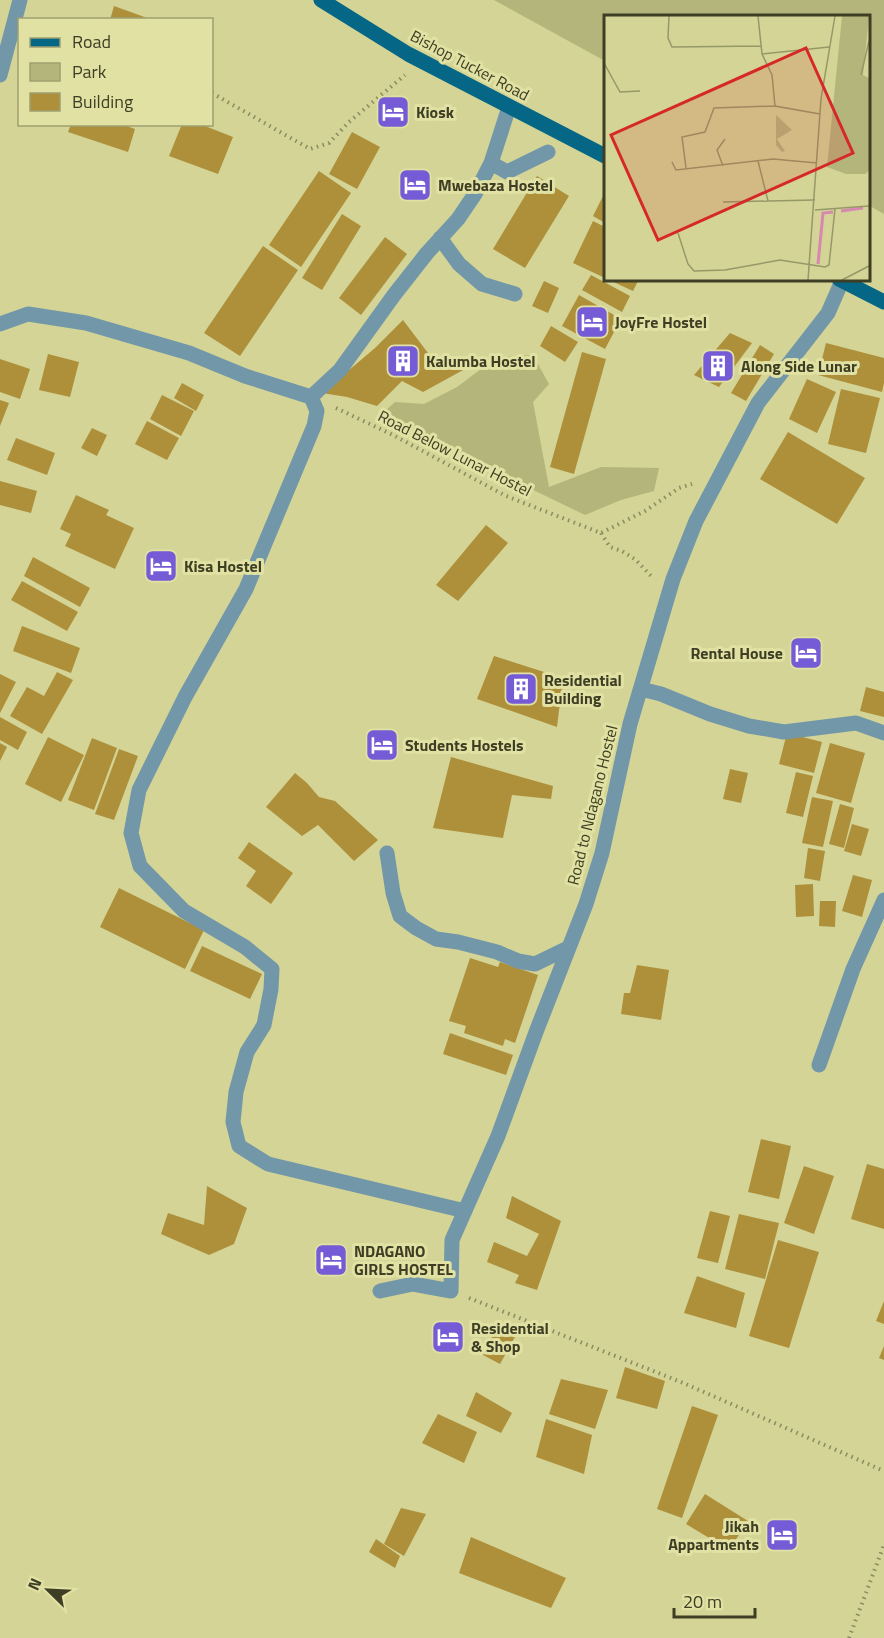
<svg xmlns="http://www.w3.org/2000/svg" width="884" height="1638" font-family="'Titillium Web',sans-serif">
<rect width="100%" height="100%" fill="#d3d496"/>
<path fill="#b4b57b" d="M494,0H884V214L868,205V16H605V61Z
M533,355L549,384L533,402L549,487L601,467L659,468L654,491L621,500L585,515L405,428L377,418L395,402L424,404L457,387L497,357Z"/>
<path fill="#ae903b" d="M114,6L150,19V20H110Z
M71,124H121L135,129L128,152L68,132Z
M182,124H200L233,137L218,174L169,156Z
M352,132L380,147L357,189L329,174Z
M319,171L351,193L301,267L269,245Z
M537,176L569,196L525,268L493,249Z
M605,192V223L593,216Z
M342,214L361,226L322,290L302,278Z
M593,221L605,227V278L573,263Z
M385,237L407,254L361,315L339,298Z
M263,246L298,270L240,356L204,333Z
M591,275L630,296L622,312L582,290Z
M607,279H639L633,291Z
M544,281L559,288L548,313L532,306Z
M579,295L621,319L605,349L562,326Z
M403,320L428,353L465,369L423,392L402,381L377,406L347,397L322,393L375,348Z
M551,326L578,342L565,362L540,346Z
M730,333L752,343L719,387L694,375Z
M826,343L884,358V383L882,392L818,375Z
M760,345L774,354L746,401L731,393Z
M582,352L606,359L574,474L550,467Z
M48,354L79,362L70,397L39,390Z
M0,359L30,369L20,399L0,392Z
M807,379L836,392L817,433L789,419Z
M182,383L204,395L196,411L174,398Z
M841,389L880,398L866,453L828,444Z
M162,395L194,411L181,436L150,419Z
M0,400L9,403L0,426Z
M147,421L179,438L167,460L135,444Z
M92,428L107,435L97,456L81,448Z
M788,432L865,478L837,524L760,479Z
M16,438L55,453L47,475L7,460Z
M0,481L37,491L31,513L0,505Z
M76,495L109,510L106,515L134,528L115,569L65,546L71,534L60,529Z
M486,525L508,543L458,601L436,585Z
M33,557L90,588L80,607L24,576Z
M22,581L78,612L67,631L11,600Z
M22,626L80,648L71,673L13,651Z
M494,656L563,678L557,727L477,699Z
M57,672L73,680L42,734L10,716L27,687L44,696Z
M0,674L16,682L0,713Z
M866,687L884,692V717L860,711Z
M0,717L27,732L18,750L0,740Z
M787,733L822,742L814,773L779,764Z
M48,737L84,755L61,802L25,784Z
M92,738L117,748L94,810L68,800Z
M0,743L7,747L0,761Z
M830,743L865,753L851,803L816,793Z
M119,749L138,756L114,820L95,814Z
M451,757L553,786L551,799L512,795L503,838L433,828Z
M730,769L748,773L741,803L723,799Z
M796,772L813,776L803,817L786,813Z
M295,773L307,783L319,797L335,801L378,840L354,861L318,825L302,836L266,807Z
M812,797L833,801L823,847L802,843Z
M840,804L854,808L844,848L829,844Z
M852,824L869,829L861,856L844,851Z
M249,842L293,873L271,904L246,886L256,871L238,858Z
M808,848L825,851L820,881L804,878Z
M853,875L872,880L862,917L842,911Z
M813,884L814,916L796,917L795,885Z
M119,888L204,930L185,969L100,927Z
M820,901H836L835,927L819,926Z
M202,946L262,974L250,999L190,971Z
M470,958L498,967L500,962L538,975L515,1043L505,1039L503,1046L464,1033L466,1026L449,1021Z
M637,965L669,970L661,1020L621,1014L624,993H630Z
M450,1033L513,1055L506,1075L443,1054Z
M761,1139L791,1146L779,1199L748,1192Z
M867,1164L884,1169V1229L851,1219Z
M804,1166L834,1176L814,1234L784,1223Z
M207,1186L247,1208L234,1244L209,1255L161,1234L168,1213L204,1225Z
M512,1196L561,1221L537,1290L515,1283L519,1275L487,1262L494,1242L527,1256L539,1234L506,1218Z
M710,1211L730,1216L718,1263L697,1258Z
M739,1214L779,1223L765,1279L725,1269Z
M778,1240L819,1252L789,1348L749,1336Z
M697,1276L745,1293L736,1328L684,1313Z
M884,1301V1324L876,1321Z
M498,1325L516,1335L500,1364L483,1355Z
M884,1346V1360L879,1358Z
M625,1367L665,1381L657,1409L616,1398Z
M561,1379L608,1390L595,1429L549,1414Z
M476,1392L512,1413L501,1433L466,1416Z
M692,1406L718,1415L682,1518L657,1509Z
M438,1414L477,1432L464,1463L422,1443Z
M546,1419L592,1435L584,1474L536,1457Z
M705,1494L748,1521L729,1550L686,1524Z
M401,1508L426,1514L404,1556L384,1544Z
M471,1537L566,1578L551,1608L459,1573Z
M376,1539L400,1556L395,1568L369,1552Z"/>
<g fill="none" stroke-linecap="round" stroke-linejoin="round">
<path stroke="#8a8b5f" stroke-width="4" stroke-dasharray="1.5 4.5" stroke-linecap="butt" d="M212,93L310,149L329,143L349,122L405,75
M336,408L393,435L506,496L601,533L645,511L679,488L692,484
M601,533L610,547L622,551L636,560L651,576
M469,1298L681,1382L884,1471
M849,1638L884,1545"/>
<path stroke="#7297a9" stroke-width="15" d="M0,75L20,0
M491,163L507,172L548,152
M440,238L459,264L482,284L515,294
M0,324L28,314L86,323L189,353L245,376L311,397L340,370L394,295L427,253L458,219L475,194L491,163L509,107
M311,397L317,411L314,426L246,589L185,697L139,790L131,833L140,866L184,911L245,947L272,969L271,989L264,1025L247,1052L236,1092L233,1122L239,1146L268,1164L465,1211
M641,689L661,694L710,714L749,726L784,732L856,723L884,733
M387,853L393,893L400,916L416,928L436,939L458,942L497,952L518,961L535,964L568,948
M819,1065L853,969L884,900
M380,1291L413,1284L451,1291L452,1240L498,1136L536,1032L586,904L602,853L630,724L673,579L696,521L758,403L828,313L842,281"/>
<path stroke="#056686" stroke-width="15" d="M321,0L408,54L605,156
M839,279L884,302"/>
</g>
<defs>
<symbol id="hotel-square" viewBox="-11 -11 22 22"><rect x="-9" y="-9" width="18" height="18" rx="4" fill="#755bd5" stroke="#e0e1a3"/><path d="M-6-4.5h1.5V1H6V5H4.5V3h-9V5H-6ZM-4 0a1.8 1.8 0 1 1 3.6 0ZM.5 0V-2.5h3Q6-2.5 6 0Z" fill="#fff"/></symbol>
<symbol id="building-square" viewBox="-11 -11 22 22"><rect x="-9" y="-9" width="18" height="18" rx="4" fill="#755bd5" stroke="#e0e1a3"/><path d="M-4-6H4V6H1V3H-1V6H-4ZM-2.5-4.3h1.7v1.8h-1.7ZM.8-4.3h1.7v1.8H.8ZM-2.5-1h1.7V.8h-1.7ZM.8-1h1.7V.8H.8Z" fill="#fff"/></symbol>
</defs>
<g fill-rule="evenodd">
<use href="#hotel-square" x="374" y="93" width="38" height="38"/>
<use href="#hotel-square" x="396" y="166" width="38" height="38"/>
<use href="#hotel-square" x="573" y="303" width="38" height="38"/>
<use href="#building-square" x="384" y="342" width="38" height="38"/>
<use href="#building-square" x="699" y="347" width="38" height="38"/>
<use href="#hotel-square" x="142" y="547" width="38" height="38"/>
<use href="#hotel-square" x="787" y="634" width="38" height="38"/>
<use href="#building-square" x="502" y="670" width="38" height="38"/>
<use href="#hotel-square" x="363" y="726" width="38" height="38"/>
<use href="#hotel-square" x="312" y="1241" width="38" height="38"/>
<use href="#hotel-square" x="429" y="1318" width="38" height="38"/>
<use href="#hotel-square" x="763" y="1516" width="38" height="38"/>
</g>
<g text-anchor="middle" stroke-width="6" stroke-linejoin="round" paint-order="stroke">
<g font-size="16" fill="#3d3e24" stroke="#e0e1a3">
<text transform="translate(470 65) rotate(28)" y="6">Bishop Tucker Road</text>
<text transform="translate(455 453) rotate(27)" y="6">Road Below Lunar Hostel</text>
<text transform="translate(592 805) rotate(-76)" y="6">Road to Ndagano Hostel</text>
</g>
<g font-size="16" font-weight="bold" fill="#3d3e24" stroke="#e0e1a3" text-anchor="start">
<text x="416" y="118">Kiosk</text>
<text x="438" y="191">Mwebaza Hostel</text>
<text x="615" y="328">JoyFre Hostel</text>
<text x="426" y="367">Kalumba Hostel</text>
<text x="741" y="372">Along Side Lunar</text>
<text x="184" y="572">Kisa Hostel</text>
<text x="783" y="659" text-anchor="end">Rental House</text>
<text x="544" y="686">Residential<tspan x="544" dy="18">Building</tspan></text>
<text x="405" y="751">Students Hostels</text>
<text x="354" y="1257">NDAGANO<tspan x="354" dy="18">GIRLS HOSTEL</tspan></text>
<text x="471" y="1334">Residential<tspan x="471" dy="18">&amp; Shop</tspan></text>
<text x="759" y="1532" text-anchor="end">Jikah<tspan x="759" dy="18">Appartments</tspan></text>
</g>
</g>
<g transform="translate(604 15)">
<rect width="266" height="266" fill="#d3d496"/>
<path d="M238,1H265L259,60L265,63V156L261,159H242L223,152ZM172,100L188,115L173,124L181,136L178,137L172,130Z" fill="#b4b57b"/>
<path fill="none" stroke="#d888b0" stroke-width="3" d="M237,196L259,193M214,249L219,198L229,197"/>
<path fill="none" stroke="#979868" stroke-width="1.5" d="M65,1L64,23L68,32L157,31M154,1L158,39L168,60L171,91L216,99M158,39L225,32M0,48L16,77L36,76M257,60L265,26M154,146L164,186L211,185M68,147L72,155L169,144L213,148M119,151L113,135L121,124M82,153L78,122L101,117L110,93L171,91M119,187L164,186M211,195L265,191M74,218L84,249L90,256L121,255L176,245L221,252L225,250L231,194M204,265L217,84L231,1M238,265L265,251"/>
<path fill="#d62828" fill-opacity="0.15" stroke="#d62828" stroke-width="3" d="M202,33L249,138L54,225L7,120Z"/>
<rect width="266" height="266" fill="none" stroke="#3d3e24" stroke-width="3"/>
</g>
<rect x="18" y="18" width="195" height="108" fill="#e0e1a3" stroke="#9fa070" stroke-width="1.5"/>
<rect x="30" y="38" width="30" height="9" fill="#056686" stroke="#9fa070" stroke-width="1.5"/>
<text x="72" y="48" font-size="18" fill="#3d3e24">Road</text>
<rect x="30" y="63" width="30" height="18" fill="#b4b57b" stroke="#9fa070" stroke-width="1.5"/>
<text x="72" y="78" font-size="18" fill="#3d3e24">Park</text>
<rect x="30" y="93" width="30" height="18" fill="#ae903b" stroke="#9fa070" stroke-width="1.5"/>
<text x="72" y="108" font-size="18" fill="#3d3e24">Building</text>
<g transform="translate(48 1590) rotate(294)" stroke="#e0e1a3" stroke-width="4.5" paint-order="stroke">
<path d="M0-4.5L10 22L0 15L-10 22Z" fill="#3d3e24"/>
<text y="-9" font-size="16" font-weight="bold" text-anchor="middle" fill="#3d3e24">N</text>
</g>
<path d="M674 1608v9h81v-9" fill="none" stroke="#3d3e24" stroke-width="3"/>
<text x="683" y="1608" font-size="18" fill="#3d3e24" stroke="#e0e1a3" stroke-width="4.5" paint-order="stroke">20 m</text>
</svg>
